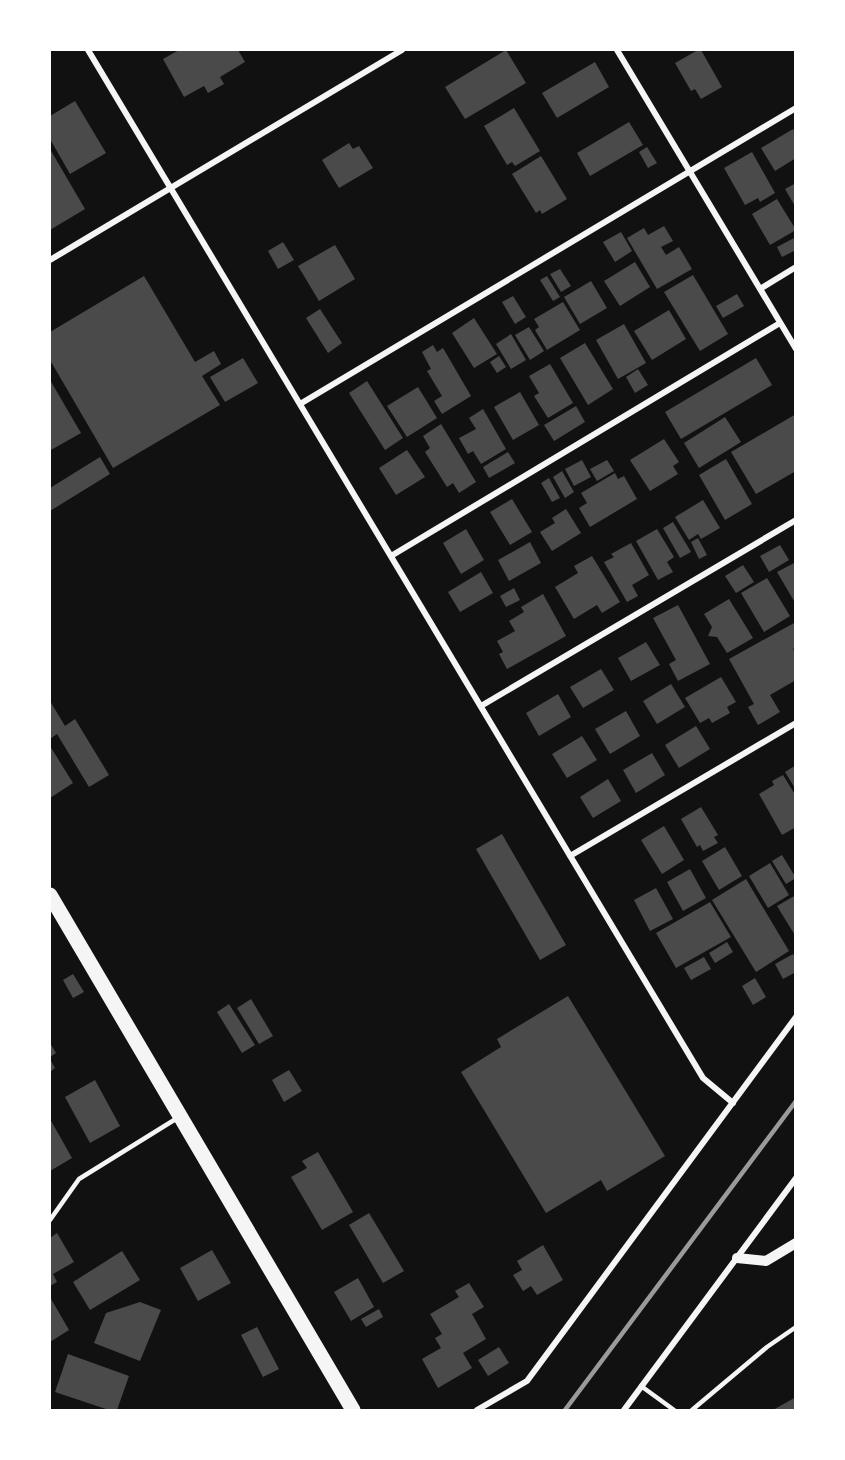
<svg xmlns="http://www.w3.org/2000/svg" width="845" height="1460" font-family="'Fira Sans Condensed',sans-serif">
<rect width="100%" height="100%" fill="#111"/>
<path fill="#4a4a4a" d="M179,50H238L245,62L220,77L224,84L208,93L204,86L184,97L163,59Z
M506,50L526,83L465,119L445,87Z
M698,50H701L722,87L701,99L695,89L691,91L675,63Z
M595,62L609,87L557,118L542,93Z
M75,101L106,153L70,174L50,139V116Z
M514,108L540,151L515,166L512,162L507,165L484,126Z
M629,122L643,145L590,176L577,153Z
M793,129L796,134V158L775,171L761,148Z
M349,143L353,149L359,146L373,168L339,188L322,160Z
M647,147L657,163L648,168L639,152Z
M50,149L85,209L50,230Z
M752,152L775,193L760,202L758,198L745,205L724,168Z
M541,156L567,199L542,214L540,210L536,213L512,174Z
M796,183V208L785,189Z
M777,199L796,230L770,245L752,214Z
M664,226L673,241L661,247L666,255L679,247L692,269L657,289L627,238L644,228L648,235Z
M621,232L632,251L615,262L603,242Z
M796,237V250L782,257L777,247Z
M283,242L294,260L278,269L268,251Z
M335,245L355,279L319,301L298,266Z
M635,262L650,287L620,306L604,281Z
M560,269L571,286L561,292L550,274Z
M693,275L728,334L700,351L664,292Z
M144,276L195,362L214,351L221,364L202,376L220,405L113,468L50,360V332Z
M547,276L560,297L553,301L540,280Z
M591,281L607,308L580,324L564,297Z
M737,294L744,306L723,318L716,306Z
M513,296L526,317L515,324L502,302Z
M563,302L580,330L547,350L535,330L539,327L534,319Z
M320,309L342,343L328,353L306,318Z
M669,310L686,339L652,360L634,331Z
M474,318L497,354L474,368L452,333Z
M624,324L646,363L618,379L596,340Z
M529,327L544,351L530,360L515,335Z
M511,334L526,360L511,369L496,344Z
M585,343L613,389L588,405L560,358Z
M433,345L437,352L443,348L471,396L442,414L434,401L442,396L427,371L431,369L422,352Z
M499,356L506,367L497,373L490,362Z
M243,358L258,383L225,402L210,377Z
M756,358L772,385L681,439L665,412Z
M550,364L573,403L548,418L534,396L539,393L529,376Z
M638,369L648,385L635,393L626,377Z
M50,380L81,433L51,450L50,448Z
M367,381L403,438L385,450L349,393Z
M418,387L437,418L407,437L387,406Z
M520,392L539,425L513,440L494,407Z
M576,406L585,422L554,441L544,425Z
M483,409L506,449L481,464L473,451L468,454L459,438L476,429L469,418Z
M796,414V471L756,494L731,452Z
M725,417L741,442L699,468L684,443Z
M441,424L476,482L459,493L453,483L447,487L425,452L430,448L423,436Z
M664,439L679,462L673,466L678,474L650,491L630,460Z
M407,450L425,477L396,495L379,468Z
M508,452L515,463L489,478L483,467Z
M100,457L110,474L50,511V488Z
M726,459L752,504L725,520L699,475Z
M582,460L591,477L574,486L565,469Z
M607,460L614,471L597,481L590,469Z
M562,471L574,492L565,498L553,477Z
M615,473L618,479L624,476L637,499L590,527L579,508L587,503L581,493Z
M549,478L560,498L552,502L541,483Z
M512,499L532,532L510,545L490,512Z
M703,500L720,528L701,539L698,534L689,540L675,517Z
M566,509L581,533L552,551L540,532L555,523L552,518Z
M673,522L691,552L680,558L663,528Z
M466,529L484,560L461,574L443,543Z
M657,529L674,557L667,562L673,572L658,580L636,541Z
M698,538L707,555L699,559L691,542Z
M530,542L541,563L509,581L498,560Z
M631,543L649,575L632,585L638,596L627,602L604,562L614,557L611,554Z
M780,545L789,560L769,572L760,556Z
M592,556L620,602L602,613L597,605L574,619L555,587L578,573L574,566Z
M796,562V600L794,601L777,572Z
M743,565L754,582L736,593L725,576Z
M481,572L493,593L460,612L448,592Z
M767,578L790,616L764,632L741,593Z
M514,588L520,600L506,607L500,596Z
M543,594L566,636L507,669L499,654L503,652L497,641L515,631L509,621L524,612L521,607Z
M729,599L753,638L727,653L717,637L708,636L712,627L704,614Z
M678,605L710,664L678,681L669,664L676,660L653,618Z
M794,623L796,626V647L793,649L796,653V680L770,695L780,712L758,725L748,707L754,704L729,659Z
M646,642L660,665L631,681L618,658Z
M601,669L614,690L583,708L570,687Z
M721,677L736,702L727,707L730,713L712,723L709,718L700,723L685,698Z
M671,684L685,707L657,724L643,701Z
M558,694L571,717L539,736L526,713Z
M50,701L65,726L75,719L109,775L89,787L57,734L50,739Z
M626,711L640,736L610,754L595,729Z
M696,726L710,749L679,768L665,745Z
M582,736L597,760L567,778L552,754Z
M50,746L73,783L50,798Z
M652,753L665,775L636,793L623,770Z
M796,765V790L785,772Z
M783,775L796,796V827L782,835L759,794L774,785L772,781Z
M608,779L621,801L593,818L580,797Z
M701,807L718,835L714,837L718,843L703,851L700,845L697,847L681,819Z
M664,826L684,860L662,874L641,840Z
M502,834L566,945L540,960L476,849Z
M725,847L742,876L719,890L702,861Z
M782,855L796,878L786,884L772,861Z
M770,863L789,895L768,908L749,876Z
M690,869L706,898L683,911L667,882Z
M746,879L789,951L756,972L712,900Z
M656,888L673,919L650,931L634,900Z
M796,895V937L777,906Z
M710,902L731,937L676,968L656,933Z
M727,942L733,952L715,963L709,953Z
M793,954L796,959V972L783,979L775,964Z
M704,957L711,969L691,980L684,968Z
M73,974L84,992L73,998L63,980Z
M755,978L766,997L753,1005L742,986Z
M568,996L665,1156L607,1191L601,1180L546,1213L461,1072L501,1047L497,1039Z
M251,999L273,1036L259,1044L237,1008Z
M229,1004L255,1045L242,1053L217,1012Z
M50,1043L56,1053L50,1057Z
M50,1059L55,1068L50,1072Z
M289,1070L302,1091L284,1102L272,1080Z
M95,1080L120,1126L90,1143L65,1097Z
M50,1119L72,1158L50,1171Z
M318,1152L353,1212L322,1230L291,1177L307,1168L302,1161Z
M369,1213L404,1271L383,1283L349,1225Z
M57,1233L74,1262L53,1274L57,1282L50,1286V1238Z
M543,1245L563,1280L537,1295L531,1286L523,1291L513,1275L522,1270L517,1261Z
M212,1250L231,1283L198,1301L180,1268Z
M122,1251L140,1280L90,1310L73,1282Z
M358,1278L374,1307L351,1321L334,1292Z
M469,1283L484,1307L472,1314L486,1339L463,1353L472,1368L438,1388L422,1359L441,1348L435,1338L442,1334L430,1314L459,1297L455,1291Z
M50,1297L69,1330L50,1342Z
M140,1302L161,1310L140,1361L94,1343L106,1313Z
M379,1309L383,1317L366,1327L361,1319Z
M257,1327L279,1369L263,1377L241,1335Z
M499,1347L509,1363L488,1376L478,1360Z
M68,1354L129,1376L117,1410H109L55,1392Z
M796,1397V1410H773Z"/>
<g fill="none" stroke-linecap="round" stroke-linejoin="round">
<path stroke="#f5f5f5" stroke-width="4.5" d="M50,1220L79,1179L179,1117
M641,1386L674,1410
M692,1410L767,1347L796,1327"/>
<path stroke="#f5f5f5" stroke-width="6" d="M88,50L703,1078L733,1103
M617,50L796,349
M50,260L402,50
M760,289L796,267
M300,404L796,108
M391,556L780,323
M481,706L796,520
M570,856L796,723
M477,1410L527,1381L796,1017
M624,1410L796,1178"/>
<path stroke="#f5f5f5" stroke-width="10" d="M737,1258L766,1261L796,1243"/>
<path stroke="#f5f5f5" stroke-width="15" d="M50,895L353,1410"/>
<path stroke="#9a9a9a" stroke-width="4.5" d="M565,1410L796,1101"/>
</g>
<rect width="845" height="1460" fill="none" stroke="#ffffff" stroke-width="102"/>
</svg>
